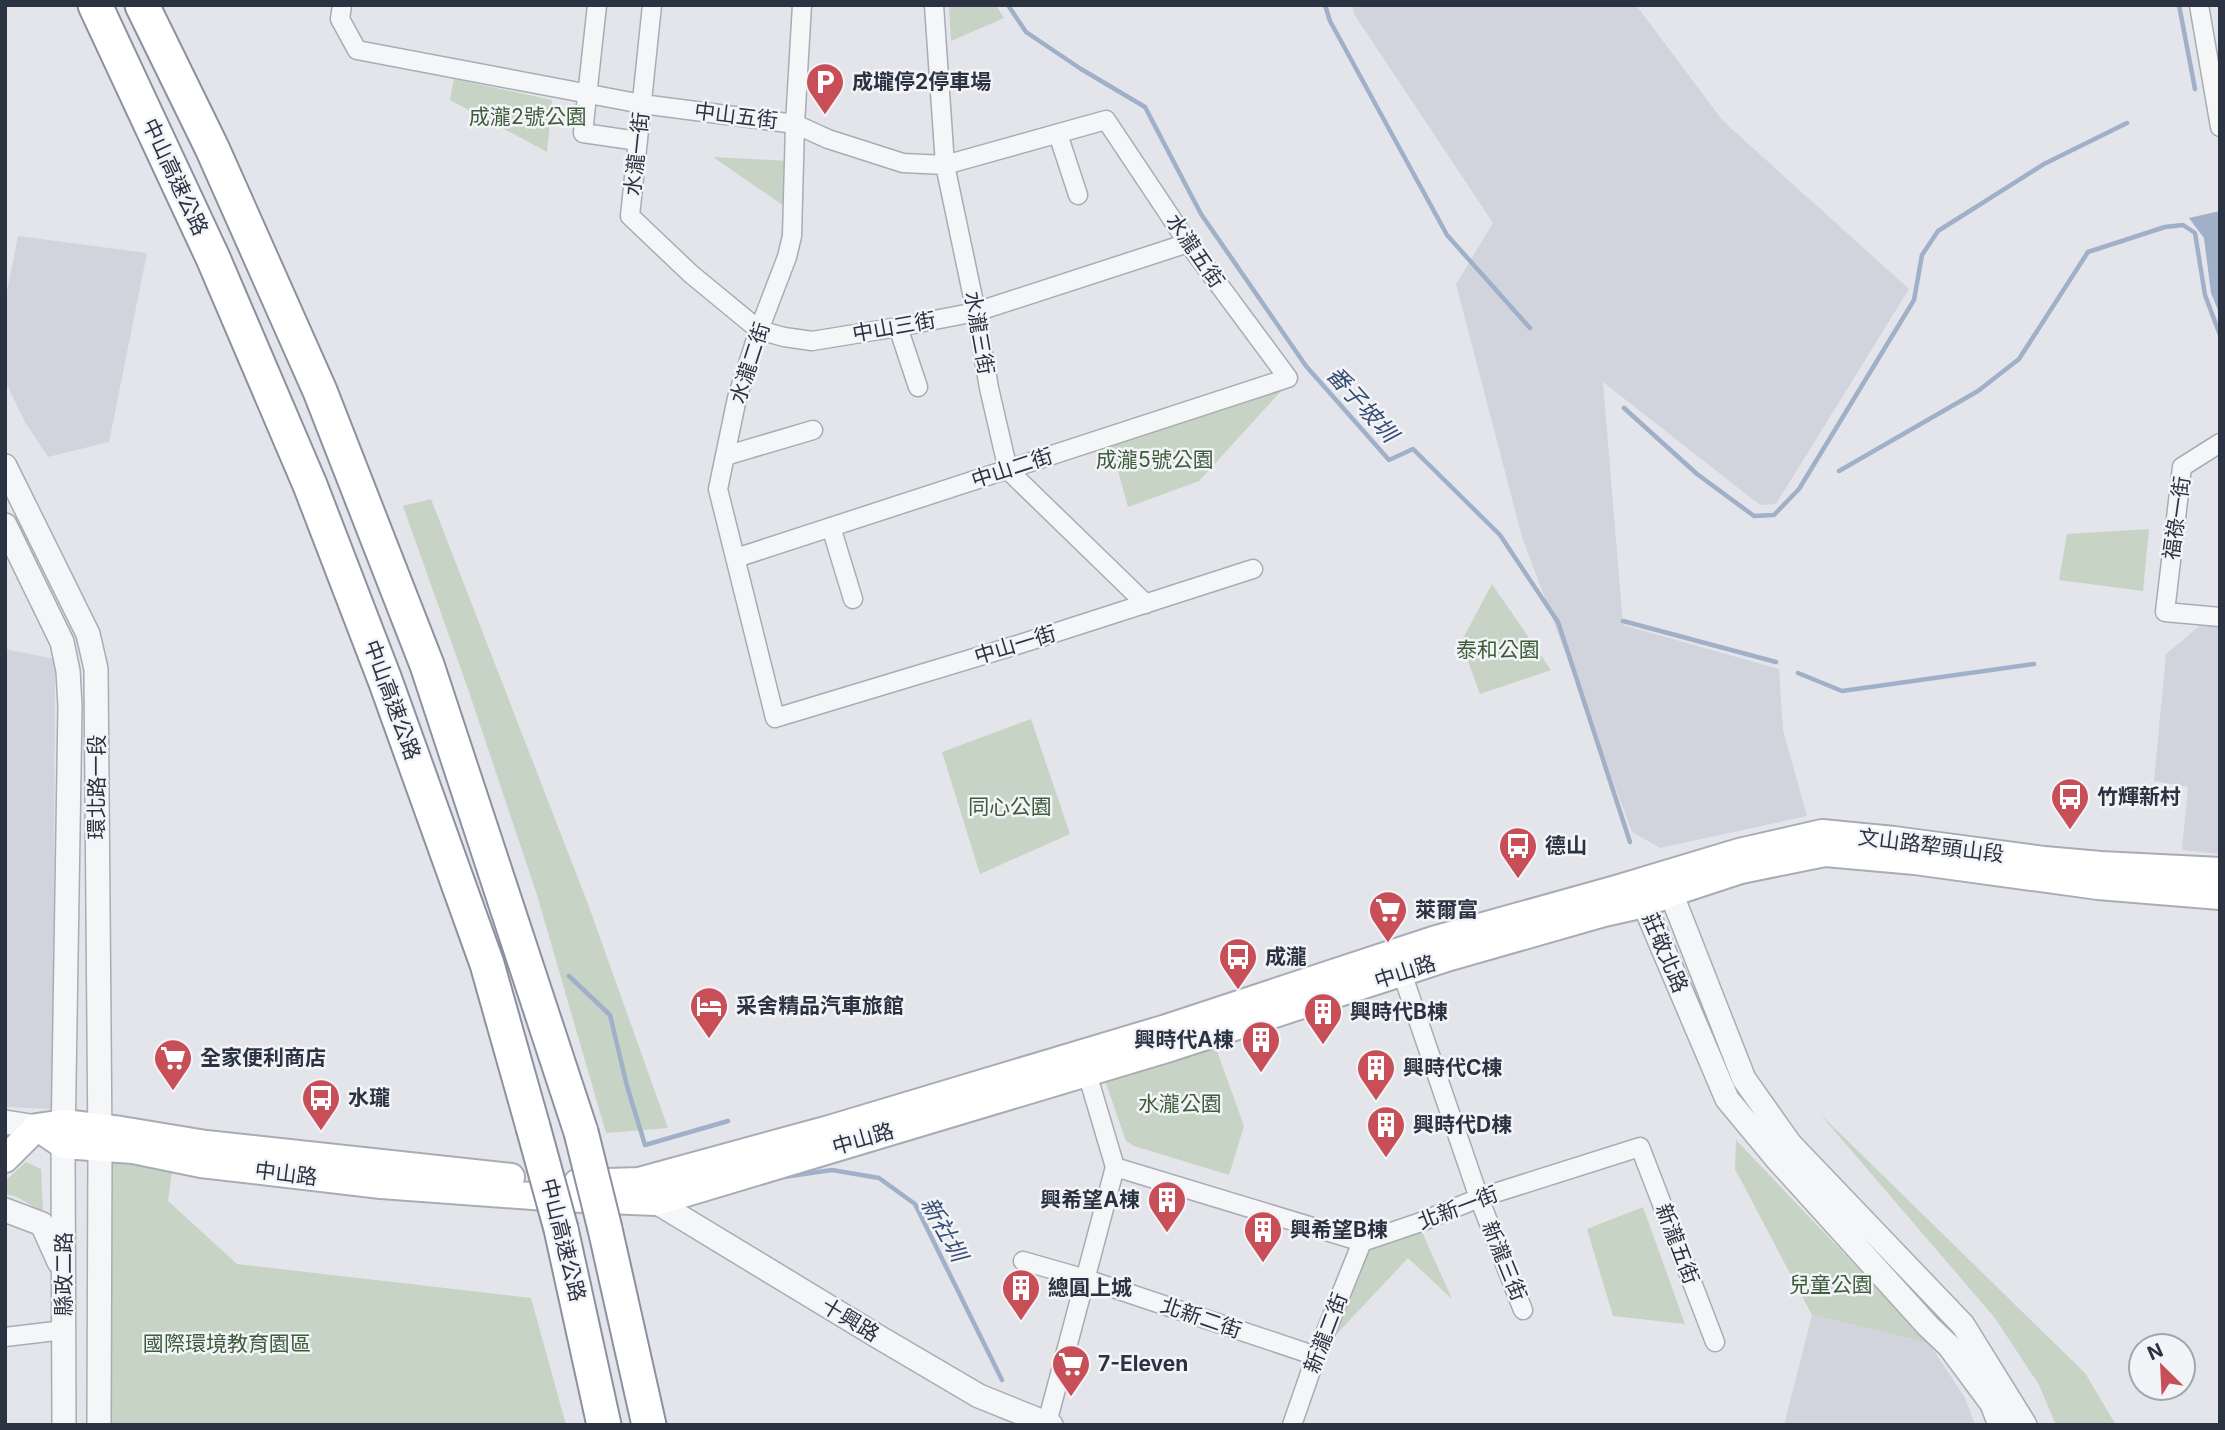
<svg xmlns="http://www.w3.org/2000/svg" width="2225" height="1430" font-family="Inter,'Noto Sans TC',sans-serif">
<rect width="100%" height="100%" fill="#e3e5ea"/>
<path fill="#d1d4dc" d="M1352,5H1636L1723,121L1909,289L1776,504L1760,505L1603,382L1623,625L1779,669L1783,730L1807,816L1660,848L1632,832L1522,537L1456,284L1493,223L1354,14Z
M18,236L147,253L109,442L48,457L25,422L5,381V302Z
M2203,623L2220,625V854L2182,850L2188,787L2154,781L2166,654Z
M5,649L55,659L53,1109L5,1107Z
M1812,1315L1929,1343L1965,1398L1975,1425H1784Z"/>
<path fill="#c7d3c4" d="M949,5H996L1004,18L951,41Z
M454,79L552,100L547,152L450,100Z
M713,157L789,161L787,208Z
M1292,379L1199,481L1128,507L1109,438Z
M431,499L588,904L668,1128L606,1133L537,895L468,689L403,506Z
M2149,529L2143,591L2059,580L2067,534Z
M1492,584L1551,670L1480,694L1461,642Z
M1031,719L1070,834L980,874L942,752Z
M1213,1040L1244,1126L1229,1175L1134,1146L1126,1141L1101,1069Z
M1820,1114L2085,1373L2116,1425H2056L2039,1385L1995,1318Z
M1736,1140L1929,1343L1812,1315L1735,1169Z
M110,1157L173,1164L168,1201L237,1264L531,1298L566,1425H109Z
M26,1162L41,1169L43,1212L15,1196L5,1194V1181Z
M1643,1207L1685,1324L1613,1316L1587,1229Z
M1418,1223L1452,1299L1408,1258L1316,1356L1362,1242Z"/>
<path fill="#a0b0c8" d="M2220,211V315L2211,293L2204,238L2189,218Z"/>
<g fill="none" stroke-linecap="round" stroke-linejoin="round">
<path stroke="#a0b0c8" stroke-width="4.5" d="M1008,5L1026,32L1081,69L1145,107L1201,214L1306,366L1389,460L1413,449L1500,535L1558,622L1630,842
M1325,5L1330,21L1447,235L1530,328
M2179,5L2195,89
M1624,408L1697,474L1754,516L1774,515L1799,489L1914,300L1922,255L1938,231L2044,164L2127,123
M1839,471L1978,391L2019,359L2088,252L2165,227L2183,225L2195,233L2205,295L2220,335
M1623,621L1776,662
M1798,673L1842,691L2034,664
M569,976L610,1015L627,1086L645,1145L728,1121
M783,1177L832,1170L879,1178L915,1204L1002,1380"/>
<defs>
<path id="minor" d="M342,5L340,19L357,50L642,104L795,124L828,139L903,163L945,165L1106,120L1188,243L1288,378L736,558
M597,5L583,133L638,141
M652,5L630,216L691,274L759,330L784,337L812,341L898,327L976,312L1188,243
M802,5L795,124L792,236L787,257L759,330L737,398L718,489L775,718L1020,644L1253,569
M934,5L945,165L976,312L989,388L1008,470L1146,604
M2199,5L2220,127
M1058,134L1078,195
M898,327L918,387
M2220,443L2182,467L2165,612L2220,617
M725,456L813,430
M831,527L853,599
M1402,973L1479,1198L1523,1310
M1115,1167L1362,1242L1418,1223L1479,1198L1640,1147L1715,1342
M1023,1261L1086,1279L1316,1356
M5,1337L64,1330
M1047,1423L1115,1167L1087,1073
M1292,1425L1316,1356L1362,1242"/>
<path id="tertiary" d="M5,466L88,634L96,669L100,1148L99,1425
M5,525L62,642L68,671L70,706L63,1145L64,1425
M5,1122L37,1127
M649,1193L656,1202L877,1336L979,1396L1051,1425
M5,1210L42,1224L59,1262
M2000,1425L1992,1404L1949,1346L1928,1326L1776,1158L1727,1099L1644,904L1647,878L1671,893L1744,1079L1790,1144L1963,1325L2025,1425"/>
<path id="secondary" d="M37,1127L63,1145L133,1150L201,1164L381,1185L559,1198L656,1202L1170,1048L1450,957L1604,913L1644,904L1671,893L1741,870L1825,853L1915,861L2098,886L2220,896
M37,1127L64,1123L121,1130L206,1144L511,1177
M5,1159L37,1127
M577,1183L639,1181L829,1129L1163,1029L1433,940L1616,889L1739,852L1822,833L1894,840L2044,860L2101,865L2220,871"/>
<path id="motorway" d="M95,5L213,258L310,485L385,680L487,964L533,1127
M142,5L212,148L320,391L427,665L581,1132
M561,1229L604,1425
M605,1229L649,1425"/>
</defs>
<use href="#minor" stroke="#a8acb4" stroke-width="21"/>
<use href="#tertiary" stroke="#a8acb4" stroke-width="26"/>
<use href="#secondary" stroke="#a8acb4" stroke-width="30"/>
<use href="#motorway" stroke="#8b91a0" stroke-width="37"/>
<use href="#minor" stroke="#f5f6f8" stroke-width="18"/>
<use href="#tertiary" stroke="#f5f6f8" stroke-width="23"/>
<use href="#secondary" stroke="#fff" stroke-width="26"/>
<use href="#motorway" stroke="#fff" stroke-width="33"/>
<defs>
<path id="motorway-bridge" d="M533,1127L561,1229
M581,1132L605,1229"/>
</defs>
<use href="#motorway-bridge" stroke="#8b91a0" stroke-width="37" stroke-linecap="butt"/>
<use href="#motorway-bridge" stroke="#fff" stroke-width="33"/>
</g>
<defs>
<symbol id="parking-pin" viewBox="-11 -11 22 30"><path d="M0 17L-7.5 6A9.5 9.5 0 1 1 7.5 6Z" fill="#c84f57" stroke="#f2f4f7"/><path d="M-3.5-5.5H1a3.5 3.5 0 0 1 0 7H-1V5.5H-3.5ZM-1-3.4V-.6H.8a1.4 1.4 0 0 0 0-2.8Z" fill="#fff"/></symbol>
<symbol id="bus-pin" viewBox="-11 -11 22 30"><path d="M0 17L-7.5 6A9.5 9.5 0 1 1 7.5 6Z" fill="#c84f57" stroke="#f2f4f7"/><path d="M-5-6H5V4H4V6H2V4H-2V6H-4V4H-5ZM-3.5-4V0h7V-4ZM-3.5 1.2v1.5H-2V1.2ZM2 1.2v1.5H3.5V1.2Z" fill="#fff"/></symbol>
<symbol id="supermarket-pin" viewBox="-11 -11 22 30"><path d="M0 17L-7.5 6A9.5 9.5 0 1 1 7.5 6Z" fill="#c84f57" stroke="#f2f4f7"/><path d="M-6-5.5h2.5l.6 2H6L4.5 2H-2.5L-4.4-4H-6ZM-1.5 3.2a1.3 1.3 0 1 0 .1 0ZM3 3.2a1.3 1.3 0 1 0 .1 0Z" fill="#fff"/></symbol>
<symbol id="hotel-pin" viewBox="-11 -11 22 30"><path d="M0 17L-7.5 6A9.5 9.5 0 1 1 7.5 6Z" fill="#c84f57" stroke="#f2f4f7"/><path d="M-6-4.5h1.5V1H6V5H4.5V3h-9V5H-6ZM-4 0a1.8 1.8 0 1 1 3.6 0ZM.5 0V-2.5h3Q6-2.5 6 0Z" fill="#fff"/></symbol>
<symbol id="building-pin" viewBox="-11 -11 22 30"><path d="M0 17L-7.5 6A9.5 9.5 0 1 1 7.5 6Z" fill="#c84f57" stroke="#f2f4f7"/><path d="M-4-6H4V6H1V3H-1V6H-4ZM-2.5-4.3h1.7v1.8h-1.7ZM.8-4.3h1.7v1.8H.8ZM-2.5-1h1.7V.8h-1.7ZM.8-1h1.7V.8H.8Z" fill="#fff"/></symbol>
</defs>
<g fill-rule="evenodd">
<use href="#parking-pin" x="803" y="60" width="44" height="60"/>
<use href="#bus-pin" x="2048" y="775" width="44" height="60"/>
<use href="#bus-pin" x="1496" y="824" width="44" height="60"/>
<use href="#supermarket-pin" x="1366" y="888" width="44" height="60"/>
<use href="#bus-pin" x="1216" y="935" width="44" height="60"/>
<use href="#hotel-pin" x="687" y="984" width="44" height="60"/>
<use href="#building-pin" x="1301" y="990" width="44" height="60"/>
<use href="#building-pin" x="1239" y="1018" width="44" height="60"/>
<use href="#supermarket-pin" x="151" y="1036" width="44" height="60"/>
<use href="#building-pin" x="1354" y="1046" width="44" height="60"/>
<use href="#bus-pin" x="299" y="1076" width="44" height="60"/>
<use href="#building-pin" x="1364" y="1103" width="44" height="60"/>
<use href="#building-pin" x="1145" y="1178" width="44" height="60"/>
<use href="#building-pin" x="1241" y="1208" width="44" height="60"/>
<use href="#building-pin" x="999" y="1266" width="44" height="60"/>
<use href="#supermarket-pin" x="1049" y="1342" width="44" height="60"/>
</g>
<g text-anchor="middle" stroke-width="5" stroke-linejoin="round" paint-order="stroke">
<g font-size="21" font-weight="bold" fill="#2b3241" stroke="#f2f4f7" text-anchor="start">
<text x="852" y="89">成壠停2停車場</text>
<text x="2097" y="804">竹輝新村</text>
<text x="1545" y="853">德山</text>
<text x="1415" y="917">萊爾富</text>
<text x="1265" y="964">成瀧</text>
<text x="736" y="1013">采舍精品汽車旅館</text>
<text x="1350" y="1019">興時代B棟</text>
<text x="1234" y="1047" text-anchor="end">興時代A棟</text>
<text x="200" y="1065">全家便利商店</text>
<text x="1403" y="1075">興時代C棟</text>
<text x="348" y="1105">水瓏</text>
<text x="1413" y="1132">興時代D棟</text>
<text x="1140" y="1207" text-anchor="end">興希望A棟</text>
<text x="1290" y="1237">興希望B棟</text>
<text x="1048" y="1295">總圓上城</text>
<text x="1098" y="1371">7-Eleven</text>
</g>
<g font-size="21" fill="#2b3241" stroke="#f2f4f7">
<text transform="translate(736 116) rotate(7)" y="7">中山五街</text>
<text transform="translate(637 154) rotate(-84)" y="7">水瀧一街</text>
<text transform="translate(175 177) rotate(65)" y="7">中山高速公路</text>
<text transform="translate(1195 251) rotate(55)" y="7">水瀧五街</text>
<text transform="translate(894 327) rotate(-10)" y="7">中山三街</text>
<text transform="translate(979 333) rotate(80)" y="7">水瀧三街</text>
<text transform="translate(750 363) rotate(-72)" y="7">水瀧二街</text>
<text transform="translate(1012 468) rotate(-18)" y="7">中山二街</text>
<text transform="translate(2177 518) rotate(-82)" y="7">福祿一街</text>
<text transform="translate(1015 645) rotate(-17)" y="7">中山一街</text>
<text transform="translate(392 700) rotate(70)" y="7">中山高速公路</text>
<text transform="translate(97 787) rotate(-90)" y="7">環北路一段</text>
<text transform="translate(1931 846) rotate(7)" y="7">文山路犂頭山段</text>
<text transform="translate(1665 953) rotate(67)" y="7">莊敬北路</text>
<text transform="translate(1405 972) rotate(-18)" y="7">中山路</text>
<text transform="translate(863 1139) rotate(-16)" y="7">中山路</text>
<text transform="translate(286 1174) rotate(7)" y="7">中山路</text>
<text transform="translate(1458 1208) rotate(-21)" y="7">北新一街</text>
<text transform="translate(563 1240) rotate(76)" y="7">中山高速公路</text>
<text transform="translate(1677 1244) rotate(69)" y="7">新瀧五街</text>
<text transform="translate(1504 1261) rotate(68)" y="7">新瀧三街</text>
<text transform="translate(64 1274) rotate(-90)" y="7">縣政二路</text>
<text transform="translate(1201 1318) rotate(19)" y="7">北新二街</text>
<text transform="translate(850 1320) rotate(31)" y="7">十興路</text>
<text transform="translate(1326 1333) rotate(-69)" y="7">新瀧二街</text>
</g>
<g font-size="21" fill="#3d5c39" stroke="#f2f4f7">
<text x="528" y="124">成瀧2號公園</text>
<text x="1155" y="467">成瀧5號公園</text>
<text x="1498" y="657">泰和公園</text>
<text x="1010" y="814">同心公園</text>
<text x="1180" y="1111">水瀧公園</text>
<text x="1831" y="1292">兒童公園</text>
<text x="227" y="1351">國際環境教育園區</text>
</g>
<g font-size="23" font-style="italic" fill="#374d73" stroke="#f2f4f7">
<text transform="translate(1362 404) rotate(48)" y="8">番子坡圳</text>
<text transform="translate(944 1229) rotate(61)" y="8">新社圳</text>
</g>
</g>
<rect width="2225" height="1430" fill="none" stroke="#2b3241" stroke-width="14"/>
<g transform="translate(2162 1367) rotate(336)"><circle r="33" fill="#f2f4f7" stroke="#a2a6ae" stroke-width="2"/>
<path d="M0-5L12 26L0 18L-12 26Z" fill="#c84f57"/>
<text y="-10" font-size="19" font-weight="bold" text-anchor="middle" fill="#2b3241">N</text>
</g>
</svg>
